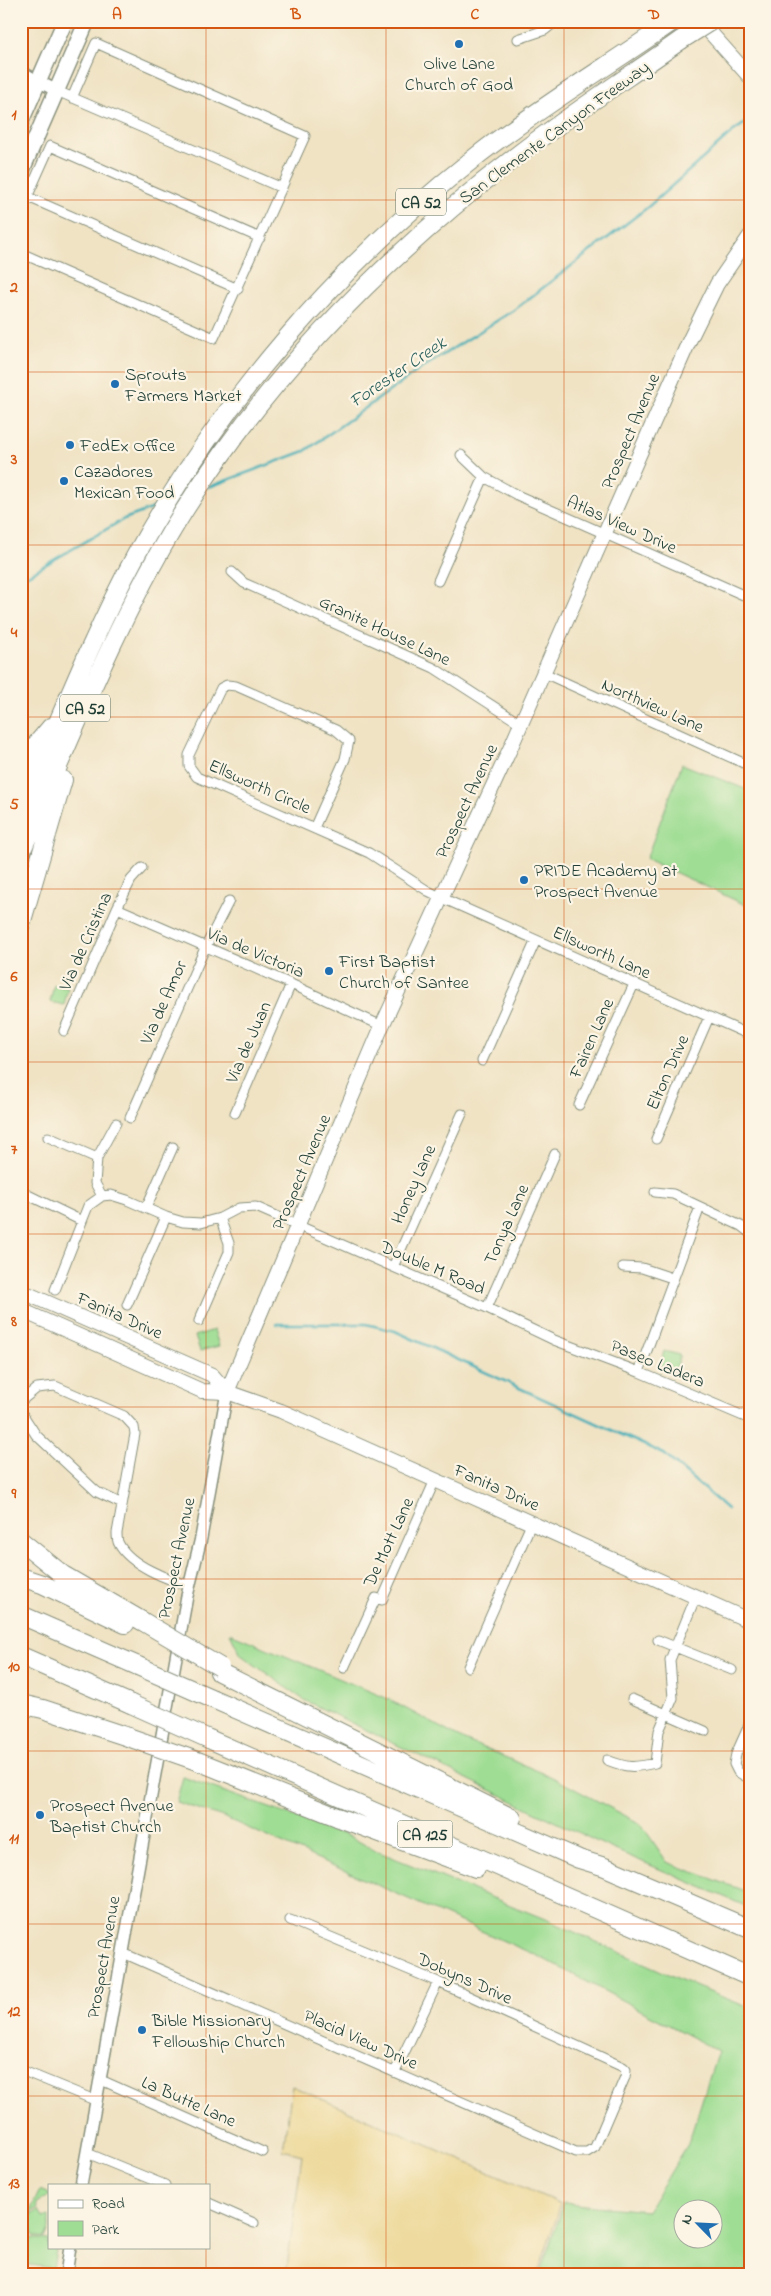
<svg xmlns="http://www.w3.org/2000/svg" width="771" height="2296" font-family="'Indie Flower',sans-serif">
<rect width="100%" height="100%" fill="#fcf5e5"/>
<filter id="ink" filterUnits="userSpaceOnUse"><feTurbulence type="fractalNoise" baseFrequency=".02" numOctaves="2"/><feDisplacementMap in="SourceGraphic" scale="10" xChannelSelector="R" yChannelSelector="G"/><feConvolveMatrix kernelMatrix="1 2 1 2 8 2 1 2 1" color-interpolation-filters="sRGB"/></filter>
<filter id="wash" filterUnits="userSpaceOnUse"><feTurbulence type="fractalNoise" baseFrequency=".0096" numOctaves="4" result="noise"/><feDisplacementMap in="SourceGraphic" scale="20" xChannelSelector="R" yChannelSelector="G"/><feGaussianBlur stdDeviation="1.12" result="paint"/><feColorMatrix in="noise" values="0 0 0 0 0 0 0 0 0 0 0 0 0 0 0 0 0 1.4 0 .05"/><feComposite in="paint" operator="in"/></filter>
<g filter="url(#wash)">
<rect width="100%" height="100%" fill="#f0e3c4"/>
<path fill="#9edd93" stroke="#5e8d64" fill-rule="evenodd" d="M682,764L750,791V907L646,859Z
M54,985L68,988L64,1005L50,1002Z
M214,1330L219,1346L200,1351L195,1336Z
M664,1351L680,1355L676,1371L660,1366Z
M230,1633L386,1698L462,1739L552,1777L641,1824L667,1862L750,1893V1908L608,1847L304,1700L241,1655Z
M183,1777L351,1837L374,1850L550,1921L697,1987L750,2008V2275H539L564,2203L647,2211L688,2144L718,2051L540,1957L223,1817L176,1802ZM684,2208H714V2238H684Z
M40,2190L49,2194V2197L37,2203L38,2208L21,2219L31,2209Z
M39,2210L43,2218L49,2216V2229L45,2238L34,2236L28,2217Z
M29,2238L49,2240V2247H57L53,2268L24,2264C20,2257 21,2250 22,2242L28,2243Z"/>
<path fill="#eeda9e" stroke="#868c69" d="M292,2086L561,2204L537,2275H286L302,2155L283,2150Z"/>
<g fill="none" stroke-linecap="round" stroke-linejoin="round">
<path stroke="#3cadb7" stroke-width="2.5" d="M209,487L305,451L422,368L514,310L648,207L735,130L750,120
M21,579L124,519L157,507
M277,1324H366L395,1331L664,1454L727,1509"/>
</g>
</g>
<g filter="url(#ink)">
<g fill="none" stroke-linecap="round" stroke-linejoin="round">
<defs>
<path id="minor" d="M518,39L545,30L556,21
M57,91L282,188
M21,194L238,289
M21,211L50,146L260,238
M21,253L214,338L305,136L96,43L72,98
M461,455L484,477L517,495L750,598
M232,572L244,583L434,668L521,724
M438,581L484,477
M544,673L750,766
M314,828L345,759L349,741L336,730L236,686L227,685L221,688L189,755V766L197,777L369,853L428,891L451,902L750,1035
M117,908L291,984L382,1026
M64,1031L117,908L131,880L142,868
M482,1061L536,940
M579,1105L634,984
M235,1113L291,984
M130,1118L205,948L229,901
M48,1137L97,1158L95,1183L102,1196
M656,1139L709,1017
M97,1158L116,1123
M655,1192L673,1194L741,1226L750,1233
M24,1193L82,1221
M146,1208L173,1147
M393,1267L462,1114
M623,1267L642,1268L672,1278
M55,1290L88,1206L102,1196L111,1195L127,1200L166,1217L183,1222L201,1223L220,1218L239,1208L256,1207L487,1308L554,1340L639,1372L750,1419
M127,1305L166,1217
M487,1308L555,1154
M199,1321L229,1252V1243L220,1218
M639,1372L700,1207
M21,1401L37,1388L55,1386L124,1416L134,1427L135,1434L117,1533C117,1536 117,1541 119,1544C130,1565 168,1580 189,1585
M21,1412L36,1435L97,1492L122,1504
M658,1640L732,1670
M468,1667L532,1522
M344,1668L376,1598L382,1600L435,1480
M632,1699L705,1731
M750,1723L736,1754L734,1764L738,1772L750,1779
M607,1760C627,1768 634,1768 655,1763L659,1731L673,1698L670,1660L696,1596
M123,1953L576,2152H587L595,2147L625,2077L626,2070L623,2067L438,1982L290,1920
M21,2070L97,2101
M395,2072L438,1982
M101,2080L263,2152
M87,2153L165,2185
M209,2203L254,2223
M21,2275H22"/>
<path id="tertiary" d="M21,72L57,91
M81,2185L187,1596L201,1538L227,1392
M66,2275L70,2247"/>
<path id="secondary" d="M700,21L750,77
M21,1291L212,1375L227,1392
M21,1310L202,1391L227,1392L281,1411L750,1621
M227,1392L382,1026L510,749L690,339L717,284L750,236"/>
<path id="primary" d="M21,121L65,21
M21,172L87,21"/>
<path id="motorway" d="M21,772L35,746L51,727
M21,809C58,724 92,636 136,555C221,400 339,264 478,155C540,107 608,66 673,21
M21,852C70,741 114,626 177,522C265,378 385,256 519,154C571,114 627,78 681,40
M21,924L63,780
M21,1541L63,1575L142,1621
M21,1577L42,1584L125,1624
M21,1615L138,1666
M21,1656L131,1704
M219,1672L512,1818
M213,1699L579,1859L605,1867L750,1929
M21,1704L43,1709L128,1737
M209,1739L750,1977
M200,1762L337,1817L476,1868"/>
</defs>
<use href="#minor" stroke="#88907c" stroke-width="11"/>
<use href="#tertiary" stroke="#88907c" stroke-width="14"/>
<use href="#secondary" stroke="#88907c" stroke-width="16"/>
<use href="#primary" stroke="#88907c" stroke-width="18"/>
<use href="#motorway" stroke="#88907c" stroke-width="20"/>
<use href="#minor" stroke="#fff" stroke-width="9"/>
<use href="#tertiary" stroke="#fff" stroke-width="11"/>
<use href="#secondary" stroke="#fff" stroke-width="14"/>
<use href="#primary" stroke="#fff" stroke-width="15"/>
<use href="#motorway" stroke="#fff" stroke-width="18"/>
<defs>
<path id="motorway-bridge" d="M681,40L711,21
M142,1621L220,1667
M138,1666L213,1699
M131,1704L209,1739
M128,1737L200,1762"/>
</defs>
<use href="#motorway-bridge" stroke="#88907c" stroke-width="20" stroke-linecap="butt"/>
<use href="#motorway-bridge" stroke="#fff" stroke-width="18"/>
</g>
</g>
<path fill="none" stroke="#d45610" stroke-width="1" stroke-opacity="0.55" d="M206,21V2185M386,21V2275M564,21V2275M21,200H750M21,372H750M21,545H750M21,717H750M21,889H750M21,1062H750M21,1234H750M21,1407H750M21,1579H750M21,1751H750M21,1924H750M21,2096H750M206,2247V2275"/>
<g fill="#1f6fb2" stroke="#fcf5e5" stroke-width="2">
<circle cx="459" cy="44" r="5"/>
<circle cx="115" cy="384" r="5"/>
<circle cx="70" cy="445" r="5"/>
<circle cx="64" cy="481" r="5"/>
<circle cx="524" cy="880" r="5"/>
<circle cx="329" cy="971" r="5"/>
<circle cx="40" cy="1815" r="5"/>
<circle cx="142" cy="2030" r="5"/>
</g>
<g text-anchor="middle" stroke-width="4.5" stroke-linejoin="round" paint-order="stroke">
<g fill="#fcf5e5" stroke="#617469" stroke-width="1">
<rect x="396" y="188.5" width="50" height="27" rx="4"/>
<rect x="60" y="694.5" width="50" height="27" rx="4"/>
<rect x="397.5" y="1820.5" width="55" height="27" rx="4"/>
</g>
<g font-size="16" font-weight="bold" fill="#1f3d34">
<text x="421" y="208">CA 52</text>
<text x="85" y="714">CA 52</text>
<text x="425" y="1840">CA 125</text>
</g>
<g font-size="18" fill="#1f3d34" stroke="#fcf5e5" text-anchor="start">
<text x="459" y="69" text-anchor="middle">Olive Lane<tspan x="459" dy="21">Church of God</tspan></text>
<text x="125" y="380">Sprouts<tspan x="125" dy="21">Farmers Market</tspan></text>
<text x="80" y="451">FedEx Office</text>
<text x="74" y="477">Cazadores<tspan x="74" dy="21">Mexican Food</tspan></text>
<text x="534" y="876">PRIDE Academy at<tspan x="534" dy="21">Prospect Avenue</tspan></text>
<text x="339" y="967">First Baptist<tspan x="339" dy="21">Church of Santee</tspan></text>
<text x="50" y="1811">Prospect Avenue<tspan x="50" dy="21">Baptist Church</tspan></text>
<text x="152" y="2026">Bible Missionary<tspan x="152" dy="21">Fellowship Church</tspan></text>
</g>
<g font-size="18" fill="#1f3d34" stroke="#fcf5e5">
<text transform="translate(554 132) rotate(-36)" y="6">San Clemente Canyon Freeway</text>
<text transform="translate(630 431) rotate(-67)" y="6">Prospect Avenue</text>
<text transform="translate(622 524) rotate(24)" y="6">Atlas View Drive</text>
<text transform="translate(385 630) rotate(25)" y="6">Granite House Lane</text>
<text transform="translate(653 705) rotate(24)" y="6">Northview Lane</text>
<text transform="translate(260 786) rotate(24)" y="6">Ellsworth Circle</text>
<text transform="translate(466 801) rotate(-65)" y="6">Prospect Avenue</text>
<text transform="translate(85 941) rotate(-66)" y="6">Via de Cristina</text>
<text transform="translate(256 952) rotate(23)" y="6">Via de Victoria</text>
<text transform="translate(602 952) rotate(24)" y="6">Ellsworth Lane</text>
<text transform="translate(163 1002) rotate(-66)" y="6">Via de Amor</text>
<text transform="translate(591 1038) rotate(-66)" y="6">Fairen Lane</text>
<text transform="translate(248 1042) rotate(-66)" y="6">Via de Juan</text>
<text transform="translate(667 1072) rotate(-66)" y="6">Elton Drive</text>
<text transform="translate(301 1172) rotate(-67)" y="6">Prospect Avenue</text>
<text transform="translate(413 1184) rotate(-66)" y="6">Honey Lane</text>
<text transform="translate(506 1224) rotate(-66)" y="6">Tonya Lane</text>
<text transform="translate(433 1267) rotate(23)" y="6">Double M Road</text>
<text transform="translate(120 1315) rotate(24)" y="6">Fanita Drive</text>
<text transform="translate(658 1363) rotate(22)" y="6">Paseo Ladera</text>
<text transform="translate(497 1487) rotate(24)" y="6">Fanita Drive</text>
<text transform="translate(388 1542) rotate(-65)" y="6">De Mott Lane</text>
<text transform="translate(176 1558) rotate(-78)" y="6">Prospect Avenue</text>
<text transform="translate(103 1957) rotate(-80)" y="6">Prospect Avenue</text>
<text transform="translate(465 1978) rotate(24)" y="6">Dobyns Drive</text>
<text transform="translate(361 2039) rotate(24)" y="6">Placid View Drive</text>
<text transform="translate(189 2101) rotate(24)" y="6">La Butte Lane</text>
</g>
<g font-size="19" font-style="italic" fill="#285f5b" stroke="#fcf5e5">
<text transform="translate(397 371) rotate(-34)" y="7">Forester Creek</text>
</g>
</g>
<rect width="771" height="2296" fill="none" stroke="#fcf5e5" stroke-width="55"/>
<rect x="48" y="2184" width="162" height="65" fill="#fcf5e5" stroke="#a4ab9e"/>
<rect x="58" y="2200" width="25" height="8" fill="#ffffff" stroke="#a4ab9e"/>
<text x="92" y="2208" font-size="15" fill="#1f3d34">Road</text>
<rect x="58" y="2221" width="25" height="15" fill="#9edd93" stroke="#a4ab9e"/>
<text x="92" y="2234" font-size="15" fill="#1f3d34">Park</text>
<g transform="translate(698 2224) rotate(294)"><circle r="24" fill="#fcf5e5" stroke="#a4ab9e"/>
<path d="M0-4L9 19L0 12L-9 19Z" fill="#1f6fb2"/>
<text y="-8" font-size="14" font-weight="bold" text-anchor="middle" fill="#1f3d34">N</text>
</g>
<rect x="28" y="28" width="716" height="2240" fill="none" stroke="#d45610" stroke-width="2"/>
<g font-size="16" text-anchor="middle" font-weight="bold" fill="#d45610">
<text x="117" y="19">A</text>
<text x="296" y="19">B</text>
<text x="475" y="19">C</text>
<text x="654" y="19">D</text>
<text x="14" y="119">1</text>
<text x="14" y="292">2</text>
<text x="14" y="464">3</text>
<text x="14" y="637">4</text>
<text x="14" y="809">5</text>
<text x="14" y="981">6</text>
<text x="14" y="1154">7</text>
<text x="14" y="1326">8</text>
<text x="14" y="1498">9</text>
<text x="14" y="1671">10</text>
<text x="14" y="1843">11</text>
<text x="14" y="2016">12</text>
<text x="14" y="2188">13</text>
</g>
</svg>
